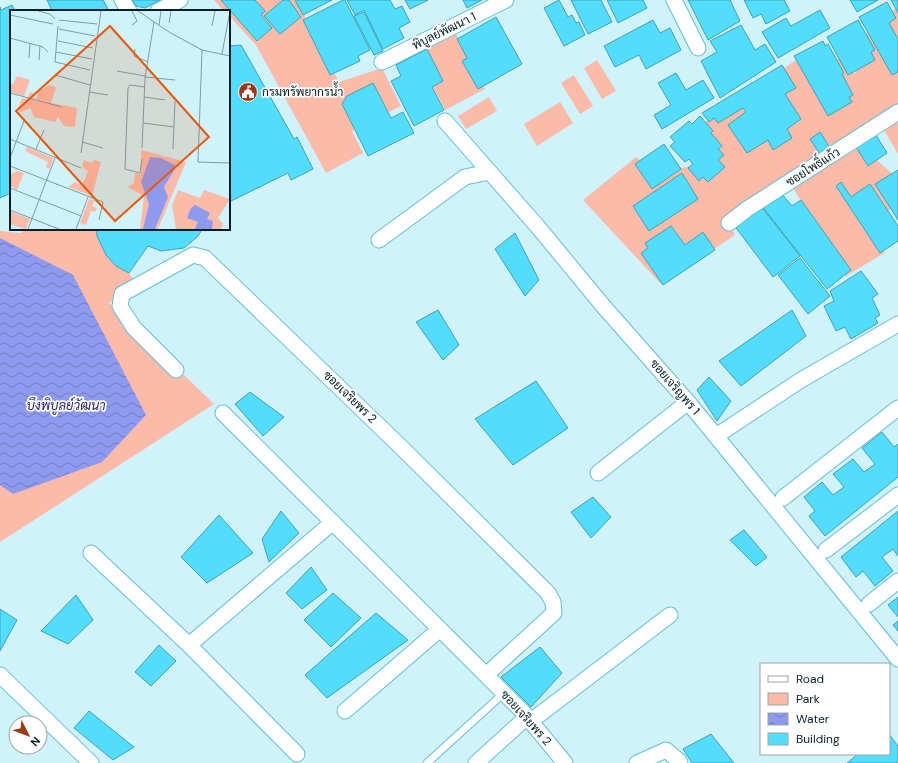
<svg xmlns="http://www.w3.org/2000/svg" width="898" height="763" font-family="'DM Sans',Sarabun,sans-serif">
<defs>
<pattern id="water-waves" width="16" height="10" patternUnits="userSpaceOnUse"><rect width="16" height="10" fill="#8d9aef"/><path d="M0 5q4-4 8 0t8 0" fill="none" stroke="#717dc2"/></pattern>
</defs>
<rect width="100%" height="100%" fill="#cff2fb"/>
<path fill="#fcbaa8" d="M214,0H301L306,21L339,82L382,68L401,106L352,131L363,153L326,173L256,45L229,16V11H224Z
M897,9L898,12V154L877,118L863,148L894,175L884,253L846,276L793,188L732,229L735,235L661,284L583,200L636,157L658,172L699,165L693,130L799,58L840,59L855,74L871,18Z
M456,34L485,89L445,110L416,54Z
M597,60L616,91L602,99L584,68Z
M574,75L593,106L580,114L561,83Z
M489,97L497,111L466,129L458,116Z
M560,102L573,123L537,146L524,124Z
M28,229H96L97,236L106,255L116,266L129,273L137,285L109,303L214,404L0,542V231L20,233Z"/>
<path fill="url(#water-waves)" d="M0,238L73,275L146,415L102,462L13,494L0,485Z"/>
<path fill="#53ddfd" stroke="#40a1b8" d="M47,0H103L109,11H52Z
M132,0H160L145,8L136,6Z
M221,0H255L265,11L261,15L272,28L257,41Z
M283,0H289L301,17L280,34L264,16Z
M295,0H332L303,15Z
M343,0H345L370,50L358,56L360,61L330,75L303,20Z
M347,0H390L395,9L402,6L410,22L399,28L404,38L383,49L364,10L355,15Z
M405,0H428L410,9Z
M463,0H482L467,8Z
M559,0L568,17L572,15L576,23L579,22L585,35L564,46L544,8Z
M571,0H601L612,22L588,34Z
M607,0H643L647,8L618,23Z
M688,0H730L740,21L708,40Z
M744,0H784L790,11L766,24L761,14L753,18Z
M850,0H878L857,12Z
M891,0H898V13Z
M887,2L896,18L889,23L898,39V72L892,75L859,17Z
M12,5L15,11H11V194V193L0,198V7L1,10Z
M820,10L830,28L778,58L762,32L786,18L791,26Z
M364,12L383,51L374,55L354,16Z
M496,17L522,64L478,89L462,61L467,58L457,39Z
M653,20L660,33L670,28L681,50L646,69L639,55L615,67L604,46Z
M858,20L875,50L871,52L875,60L848,75L827,37Z
M741,25L755,50L765,44L776,62L720,98L701,61L717,52L710,41Z
M823,41L825,46L828,44L844,73L842,74L853,95L849,97L852,102L828,116L794,56Z
M241,45L294,139L297,137L313,169L291,180L288,173L229,202V46Z
M427,49L443,81L432,87L444,110L414,126L391,81L401,76L396,65Z
M782,65L796,88L785,94L801,119L787,129L792,138L773,150L768,140L747,153L728,125L746,112L743,108L718,123L714,118L709,122L702,113Z
M676,73L686,90L703,80L714,98L662,129L654,115L671,105L658,83Z
M373,83L391,118L403,112L414,133L368,156L342,104L347,96Z
M700,116L713,131L711,133L722,146L718,149L724,155L718,160L725,167L708,182L703,177L699,181L688,168L693,164L689,159L685,162L670,146L675,142L670,137L689,121L692,124Z
M820,132L830,148L820,154L810,139Z
M876,135L887,153L868,166L856,147Z
M664,144L681,169L652,189L635,164Z
M898,170V220L875,184Z
M682,173L698,199L649,231L633,206Z
M841,182L851,197L870,184L898,226V241L880,253L836,186Z
M781,193L792,206L801,200L851,270L827,289L761,205Z
M760,205L800,256L773,277L734,225Z
M671,226L685,245L703,232L715,250L663,285L641,253L648,248L645,243Z
M96,229H207L205,231L202,230L197,237L184,248L161,251L148,246L129,273L116,266L106,255L97,236Z
M515,233L539,280L525,296L495,249Z
M800,258L830,296L808,314L778,275Z
M861,271L878,294L872,298L880,315L875,318L878,323L851,339L845,327L836,331L824,306L834,301L830,291Z
M438,310L459,345L443,360L416,322Z
M792,310L806,336L741,386L719,361Z
M709,377L731,401L717,421L697,390Z
M536,381L568,428L513,465L475,419Z
M250,392L284,417L263,436L235,404Z
M882,432L894,447L898,444V477L825,536L809,516L815,511L804,497L822,482L833,495L844,487L833,474L853,459L864,472L875,464L862,448Z
M593,497L611,517L591,538L571,512Z
M281,511L299,533L269,562L262,539Z
M898,511V556L893,549L882,557L893,571L875,586L863,571L856,577L841,557Z
M219,515L253,553L207,583L181,557Z
M744,530L767,557L756,566L730,540Z
M311,567L327,590L302,609L286,593Z
M333,593L361,618L331,647L304,620Z
M76,595L93,620L68,644L41,631Z
M898,597V617L888,605Z
M0,609L17,620L0,651Z
M376,613L408,640L327,698L305,675Z
M898,621V631L893,625Z
M159,645L176,661L151,686L135,672Z
M540,647L562,673L531,707L501,677Z
M89,711L134,747L113,760L74,728Z
M711,734L734,763H692L683,749Z
M889,734L898,746V763H847L858,754H889Z"/>
<g fill="none" stroke-linecap="round" stroke-linejoin="round">
<defs>
<path id="lane" d="M427,763L504,693"/>
<path id="street" d="M122,0L129,11
M674,0L698,48
M158,11L180,0
M382,62L506,0
M445,121L538,227L604,307L688,402L898,659
M729,223L747,209L898,112
M379,240L465,177L489,172
M176,370L134,328L120,306L122,294L193,255L205,258L402,448L548,593L553,602L554,613L486,675
M223,413L523,712L565,763
M716,436L801,380L898,324
M598,473L688,402
M783,498L898,408
M826,550L898,495
M91,553L189,645L297,754
M869,604L898,581
M189,645L333,522
M0,675L91,763
M345,711L440,629
M531,721L670,615
M476,763L527,717
M637,763L666,750L678,760L680,763"/>
</defs>
<use href="#lane" stroke="#61c0d7" stroke-width="9"/>
<use href="#street" stroke="#61c0d7" stroke-width="17"/>
<use href="#lane" stroke="#fff" stroke-width="7"/>
<use href="#street" stroke="#fff" stroke-width="15"/>
</g>
<defs>
<symbol id="civic-disc" viewBox="-11 -11 22 22"><circle r="9.5" fill="#a0381b" stroke="#fff"/><path d="M-.6-6.5H3V-4.5H.6V-3L4-1V1h2V6H-6V1h2V-1L-.6-3ZM-1.2 2.5V6h2.4V2.5Z" fill="#fff"/></symbol>
</defs>
<g fill-rule="evenodd">
<use href="#civic-disc" x="237" y="81" width="22" height="22"/>
</g>
<g text-anchor="middle" stroke-width="3.5" stroke-linejoin="round" paint-order="stroke">
<g font-size="12" fill="#022027" stroke="#fff">
<text transform="translate(444 31) rotate(-26)" y="4">พิบูลย์พัฒนา 1</text>
<text transform="translate(813 167) rotate(-32)" y="4">ซอยโพธิ์แก้ว</text>
<text transform="translate(675 387) rotate(49)" y="4">ซอยเจริญพร 1</text>
<text transform="translate(350 397) rotate(44)" y="4">ซอยเจริยพร 2</text>
<text transform="translate(526 718) rotate(48)" y="4">ซอยเจริยพร 2</text>
</g>
<g font-size="12" fill="#022027" stroke="#fff" text-anchor="start">
<text x="262" y="96">กรมทรัพยากรน้ำ</text>
</g>
<g font-size="13" font-style="italic" fill="#231b7c" stroke="#fff">
<text x="66" y="410">บึงพิบูลย์วัฒนา</text>
</g>
</g>
<g transform="translate(10 10)">
<rect width="220" height="220" fill="#cff2fb"/>
<path d="M7,66L20,70L14,86L0,82V73L3,74ZM39,75L46,77L41,93L67,98L65,117L54,116L48,107L45,112L24,107L20,98L11,102L7,100L12,88L17,89L20,82L25,83L23,90L26,91L28,82ZM17,137L43,148L40,159L36,157L38,152L15,141ZM131,140L176,152L148,219H130L134,186L118,177L124,173L125,163L131,164ZM74,150L82,153L84,150L91,152L82,186L58,177L65,172L72,175L74,171L78,161L72,157ZM7,161L14,163L7,180L0,176V165ZM168,180L190,188L194,180L220,189L208,208L213,214L211,219H166L162,195ZM79,189L85,190L82,196L87,198L85,202L81,201L76,215L70,213ZM0,201L10,205L6,216L0,214Z" fill="#fcbaa8"/>
<path d="M10,205L20,209L16,219L6,216Z" fill="#fcbaa8"/>
<path d="M140,147L151,148L165,155V159L154,177L158,187L145,219H133L139,194L131,172ZM185,195L200,203L197,209L203,211L202,219H185L188,212L177,208L181,198Z" fill="#8d9aef"/>
<path fill="none" stroke="#7d9ea6" stroke-width="1" d="M28,1L40,4L45,9M122,1L127,11L122,15M128,1L159,22L192,40L220,46M0,5L43,14M49,10L87,14M159,13L161,1M149,15L151,1M48,16L45,52L80,60M202,16L205,1M49,19L85,26M0,28L33,37L38,42M48,31L83,38M125,39L124,46L138,52M192,40L188,152L220,153M46,42L82,49M212,44L220,1M19,48L20,33M29,50L30,36M107,61L135,66M45,65L80,75M135,67L165,70M79,82L98,85M0,83L52,97M134,87L155,90M133,113L164,117M0,129L71,158M72,132L93,138M132,138L135,68L144,12M26,139L34,120M163,139L165,91M71,143L91,1M0,148L14,111M132,149L130,163L115,159L118,78L120,75L135,77M0,156L93,192L89,210M0,178L71,206M0,200L49,219M18,219L45,148M66,219L78,187"/>
<path fill="#e8590c" fill-opacity="0.15" stroke="#e8590c" stroke-width="2" d="M100,16L199,127L105,211L6,101Z"/>
<rect width="220" height="220" fill="none" stroke="#022027" stroke-width="2"/>
</g>
<rect x="760" y="663" width="130" height="92" fill="#ffffff" stroke="#9aa6a9"/>
<rect x="768" y="676" width="20" height="6" fill="#ffffff" stroke="#9aa6a9"/>
<text x="796" y="683" font-size="12" fill="#022027">Road</text>
<rect x="768" y="693" width="20" height="12" fill="#fcbaa8" stroke="#9aa6a9"/>
<text x="796" y="703" font-size="12" fill="#022027">Park</text>
<rect x="768" y="713" width="20" height="12" fill="url(#water-waves)" stroke="#9aa6a9"/>
<text x="796" y="723" font-size="12" fill="#022027">Water</text>
<rect x="768" y="733" width="20" height="12" fill="#53ddfd" stroke="#9aa6a9"/>
<text x="796" y="743" font-size="12" fill="#022027">Building</text>
<g transform="translate(28 735) rotate(132)"><circle r="19" fill="#ffffff" stroke="#9aa6a9"/>
<path d="M0-3L7 15L0 10L-7 15Z" fill="#a0381b"/>
<text y="-6" font-size="11" font-weight="bold" text-anchor="middle" fill="#022027">N</text>
</g>
</svg>
